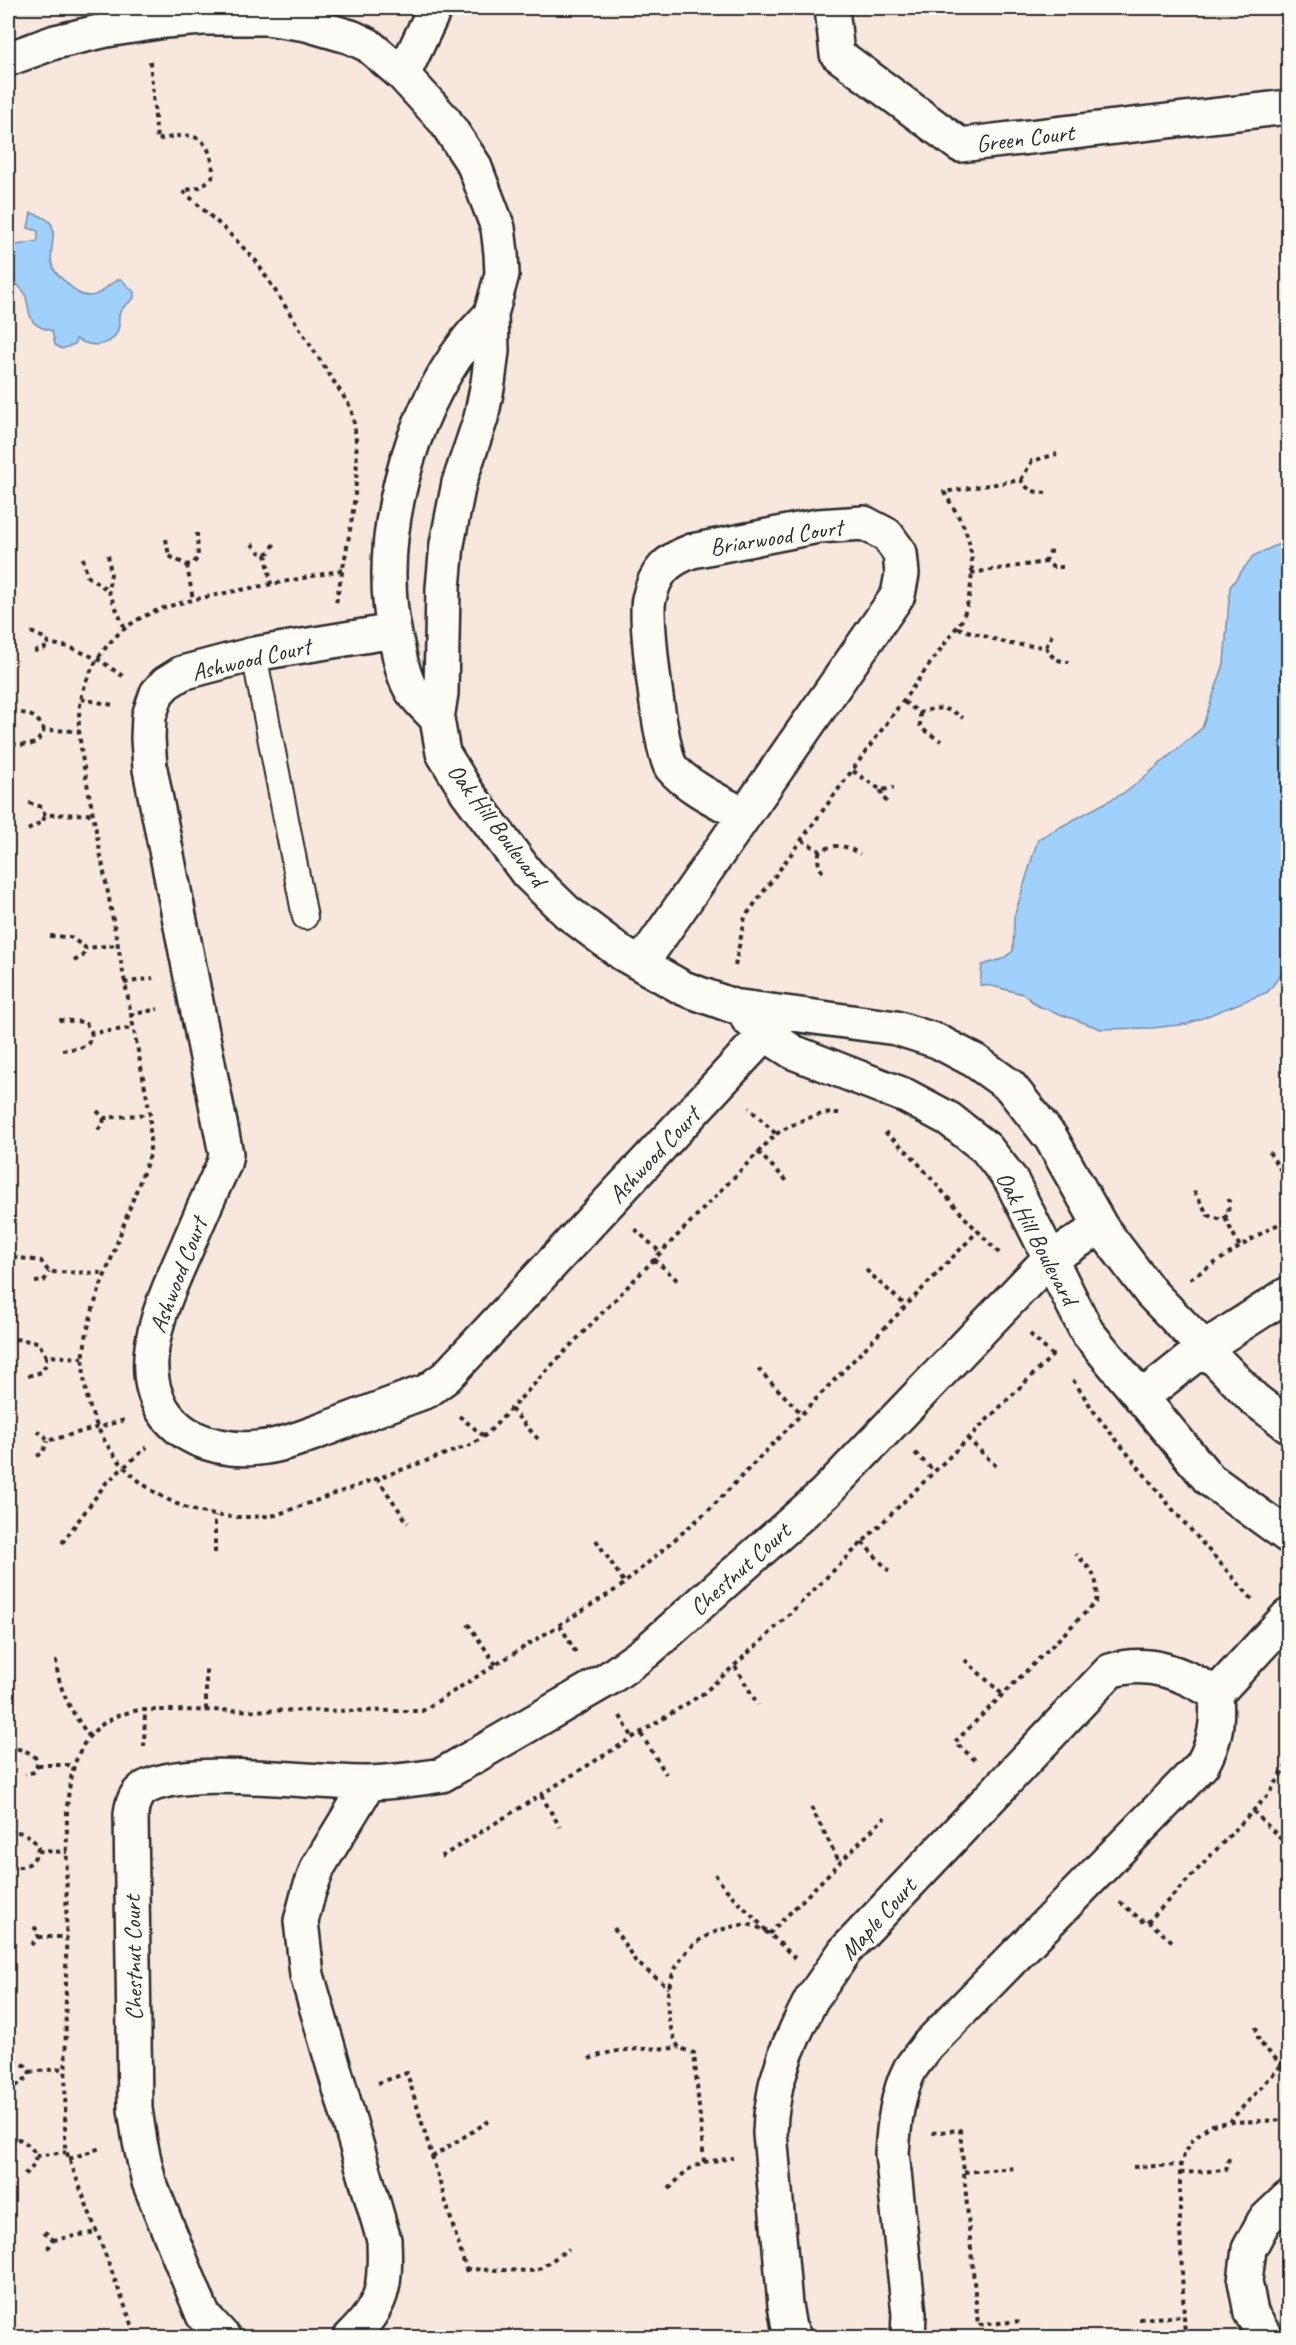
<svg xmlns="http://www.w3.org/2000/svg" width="1296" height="2345" font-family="Caveat,sans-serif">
<rect width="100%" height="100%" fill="#f8e7dd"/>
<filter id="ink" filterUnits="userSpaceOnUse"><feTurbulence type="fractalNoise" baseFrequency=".0167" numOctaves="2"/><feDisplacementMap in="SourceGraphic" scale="12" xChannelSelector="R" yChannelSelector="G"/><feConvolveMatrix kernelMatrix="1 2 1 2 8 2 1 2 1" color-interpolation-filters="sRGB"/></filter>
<g filter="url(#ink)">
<path fill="#a0d0fc" stroke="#718ea8" stroke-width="1.5" d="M31,213C68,222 47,240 52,264C54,274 63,279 69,285C75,291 80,296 89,296C102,296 109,281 121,279L134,292V298C130,302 122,307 120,312C118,316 119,322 119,326C114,348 92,348 76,339L75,344L62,349L55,345L52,331C24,324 32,314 25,294C22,287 13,282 8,277V255L17,245L38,241V231L28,228Z
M1288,540V964L1268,992L1187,1024L1153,1028L1101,1029L1038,1006L1023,994L992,986L980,985L982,965L1002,959L1013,951L1014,917L1038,839L1129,790L1202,728L1224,664L1230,587L1253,556Z"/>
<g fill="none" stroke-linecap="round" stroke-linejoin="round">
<defs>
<path id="lane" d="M254,654L305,917"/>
<path id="street" d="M832,8L837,54L960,145L1288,107
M8,59L55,42L107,30L165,21L203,18H266L306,24L351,37L368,45L403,75L445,121L474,165L498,228L501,253L502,274L491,314L492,351L488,383L481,418L459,483L447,544L443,588L441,693L437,719L443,753L467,792L527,873L567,912L623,954L683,988L733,1006L896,1028L937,1041L975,1061L1010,1086L1051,1138L1101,1227L1151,1293L1254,1399L1288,1425
M403,75L435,8
M394,631L254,654L182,673L166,683L157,693L149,716L148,738L150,769L226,1154L224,1164C211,1191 199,1219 187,1247C164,1300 122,1382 180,1429C200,1445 233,1451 258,1448C282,1446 306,1436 328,1428C361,1415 394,1403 427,1391L446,1377L476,1345L765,1034
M437,719C429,710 419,701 412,691C402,676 399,652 395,635C375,540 408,418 467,341C474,332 483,323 491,314
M641,964L898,595L902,574L900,553L887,535L864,523L818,526L692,551C667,560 655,572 649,599C644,618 661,753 671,767C687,787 722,803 744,815
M748,1019L765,1034L793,1052L906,1096L949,1119L986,1148L1011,1180L1087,1332L1209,1479L1288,1536
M1141,1398L1204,1348L1288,1294
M224,2338L203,2315L149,2182L140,2142L135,2109L131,1814C132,1805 134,1796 142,1790C180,1763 318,1784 369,1783C393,1782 418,1779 442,1775L608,1679L647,1651L825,1493L1049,1259L1101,1227
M350,2338C384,2305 386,2286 384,2240L307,1975L301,1921L309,1891L318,1867L369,1783
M795,2338L789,2328L785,2305L770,2133L771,2115L776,2085L786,2053L798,2026L811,2000L845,1951L1110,1671C1148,1659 1183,1673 1216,1694
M908,2338L909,2314L892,2153C894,2125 897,2094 910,2069C915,2061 922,2053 927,2046L1202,1765C1216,1740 1218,1722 1216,1694L1288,1616
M1266,2338L1251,2313L1245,2281L1249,2249L1264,2221L1288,2198"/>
</defs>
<use href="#lane" stroke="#2b2b2b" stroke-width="28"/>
<use href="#street" stroke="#2b2b2b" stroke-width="38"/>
<path stroke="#2b2b2b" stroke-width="4" stroke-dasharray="4.5 4.5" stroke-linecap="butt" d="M150,61L157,140C168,138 181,134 191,136C209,139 215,163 212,178L200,187L183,191
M183,191L228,232L256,261L351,408C366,473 348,539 336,603
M1021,480L1032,461L1057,454
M166,539L169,556L187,565L194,563L198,557L197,533
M252,544L259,552L266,554L271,551L276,540
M266,554L271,584
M108,555L111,574L108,590L125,629
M83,558L87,576L108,590
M1045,562L1050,552L1056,550
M187,565L193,600
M342,570C305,578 267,585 230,592C203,598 176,602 151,613C110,630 81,673 79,716C78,731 81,747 83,762L150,1114V1155C138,1186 126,1217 115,1249C103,1280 90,1310 85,1344C77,1397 101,1452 143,1484C185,1515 226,1521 276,1515L473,1444L487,1434L569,1347L776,1134L749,1108
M971,573L1045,562L1053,567H1063
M958,628L1010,644L1046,647C1052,658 1056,661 1069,662
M31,632L42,637L48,643L69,647L98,659L124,677
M1046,647L1054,631
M34,651L44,649L48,643
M81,699L113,705
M904,702L920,713C938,706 948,707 963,718
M12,712C28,713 37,715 44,730L79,731
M920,713V725L925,731L941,741
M12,744C30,745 36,748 44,730
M853,771L881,790L894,788
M881,790L882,796L888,803
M29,803L42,807L45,815L92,814
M28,830L43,821L45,815
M802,840L820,851C836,843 845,845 860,854
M820,851C816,860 819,868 825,876
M50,936L70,937L86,948L116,945
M74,961L83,956L86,948
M735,966L745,917L962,620C973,593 976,557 965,529C959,516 951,504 944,492L1021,480C1028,491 1034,492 1046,493
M124,983L153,978
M130,1015L158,1009
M59,1020L85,1022L92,1033L133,1028
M62,1050L80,1048L88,1044L92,1033
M97,1111L104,1118L150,1114
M98,1130L103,1124L104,1118
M885,1132L911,1155L968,1221L1001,1255
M776,1134C797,1122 815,1112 840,1113
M758,1152L789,1183
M1269,1152L1282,1172L1288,1174
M1194,1191L1208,1215L1221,1220L1228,1215L1229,1199
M1225,1218L1240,1247
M635,1229L661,1253
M13,1257L41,1261L49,1272L105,1273
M654,1259L679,1282
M866,1270L906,1306
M1190,1279L1260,1234L1288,1219
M35,1282L44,1281L49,1272
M1030,1334L1053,1356
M15,1339L38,1342L46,1356L84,1358
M758,1369L802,1414
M28,1376L42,1372L46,1364V1356
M1073,1380L1097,1416L1174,1511L1252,1599
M511,1409L538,1439
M459,1416L484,1436
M37,1431L45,1436L47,1441L125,1420
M967,1438L998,1468
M915,1453L934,1471
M37,1456L43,1453L47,1441
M377,1478L408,1523
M596,1540L624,1582
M862,1542L889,1571
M62,1543L106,1483L147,1447
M215,1553V1516
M468,1624L497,1666
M560,1625L576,1653
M56,1660C58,1690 71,1711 89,1736
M965,1660L1003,1695
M735,1666L758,1705
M206,1710V1668
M620,1716L633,1738
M641,1734L666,1774
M8,1747C21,1749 46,1754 34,1772L25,1774
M144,1747L145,1709
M975,1760L955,1742L1096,1602C1099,1577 1093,1572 1076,1554
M38,1765H73
M541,1795L560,1827
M811,1807L840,1863
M1253,1811L1284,1842
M8,1831C22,1832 30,1833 38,1847C37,1858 29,1868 17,1867
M38,1851L67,1852
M441,1857L704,1693L769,1634L1053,1355H1057
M715,1874C729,1897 752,1913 769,1934L885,1817
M1120,1902L1146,1924L1253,1811L1268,1795L1288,1764
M1148,1921L1174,1943
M614,1928L636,1962L669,1988
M38,1937H66
M31,1945L38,1937V1931L31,1924
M1256,2027L1259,2042L1282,2065
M589,2059C617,2047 649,2049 679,2048
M14,2062C22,2063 27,2065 30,2072L28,2077L16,2086
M30,2072L65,2068
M378,2083L407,2073L468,2276
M1230,2122L1288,2120
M932,2133L960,2130L978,2325L1021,2321
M8,2141L19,2139C39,2149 42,2165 21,2176
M36,2156L66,2152
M432,2157L489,2121
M69,2159L103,2147
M704,2162L733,2158
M1133,2167L1181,2165
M964,2172L1017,2168
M1180,2173L1226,2170L1229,2158
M669,2189L687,2170L704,2162L694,2053L679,2048C654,2001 670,1945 724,1929C734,1926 745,1923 755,1926C771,1932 783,1947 795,1958
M44,2232L49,2235L53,2240L49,2247L45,2248
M53,2240L96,2232
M466,2269L536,2271L569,2249
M1139,2319L1184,2316
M132,2325L65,2148L67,1808C71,1758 84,1720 139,1710L422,1711L620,1587L711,1508L978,1231
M1185,2338L1180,2229V2167L1184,2155L1192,2141L1201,2132L1212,2125L1229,2122L1288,2058"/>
<use href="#lane" stroke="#fdfcf7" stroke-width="24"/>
<use href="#street" stroke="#fdfcf7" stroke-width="33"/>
</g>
</g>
<g text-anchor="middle" stroke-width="6" stroke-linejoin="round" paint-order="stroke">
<g font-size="24" fill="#2b2b2b" stroke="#fdfcf7">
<text transform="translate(1025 138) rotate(-7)" y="8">Green Court</text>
<text transform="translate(776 537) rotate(-9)" y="8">Briarwood Court</text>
<text transform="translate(251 659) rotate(-13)" y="8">Ashwood Court</text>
<text transform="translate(497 825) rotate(53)" y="8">Oak Hill Boulevard</text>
<text transform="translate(654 1155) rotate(-47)" y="8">Ashwood Court</text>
<text transform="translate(1037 1238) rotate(62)" y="8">Oak Hill Boulevard</text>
<text transform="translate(178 1275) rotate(-69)" y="8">Ashwood Court</text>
<text transform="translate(740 1569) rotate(-42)" y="8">Chestnut Court</text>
<text transform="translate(878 1919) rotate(-48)" y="8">Maple Court</text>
<text transform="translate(133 1958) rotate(-91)" y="8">Chestnut Court</text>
</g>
</g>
<rect width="1296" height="2345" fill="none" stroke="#fdfcf7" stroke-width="30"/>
<rect x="15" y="15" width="1266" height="2315" fill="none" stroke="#2b2b2b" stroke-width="2" filter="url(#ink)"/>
</svg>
